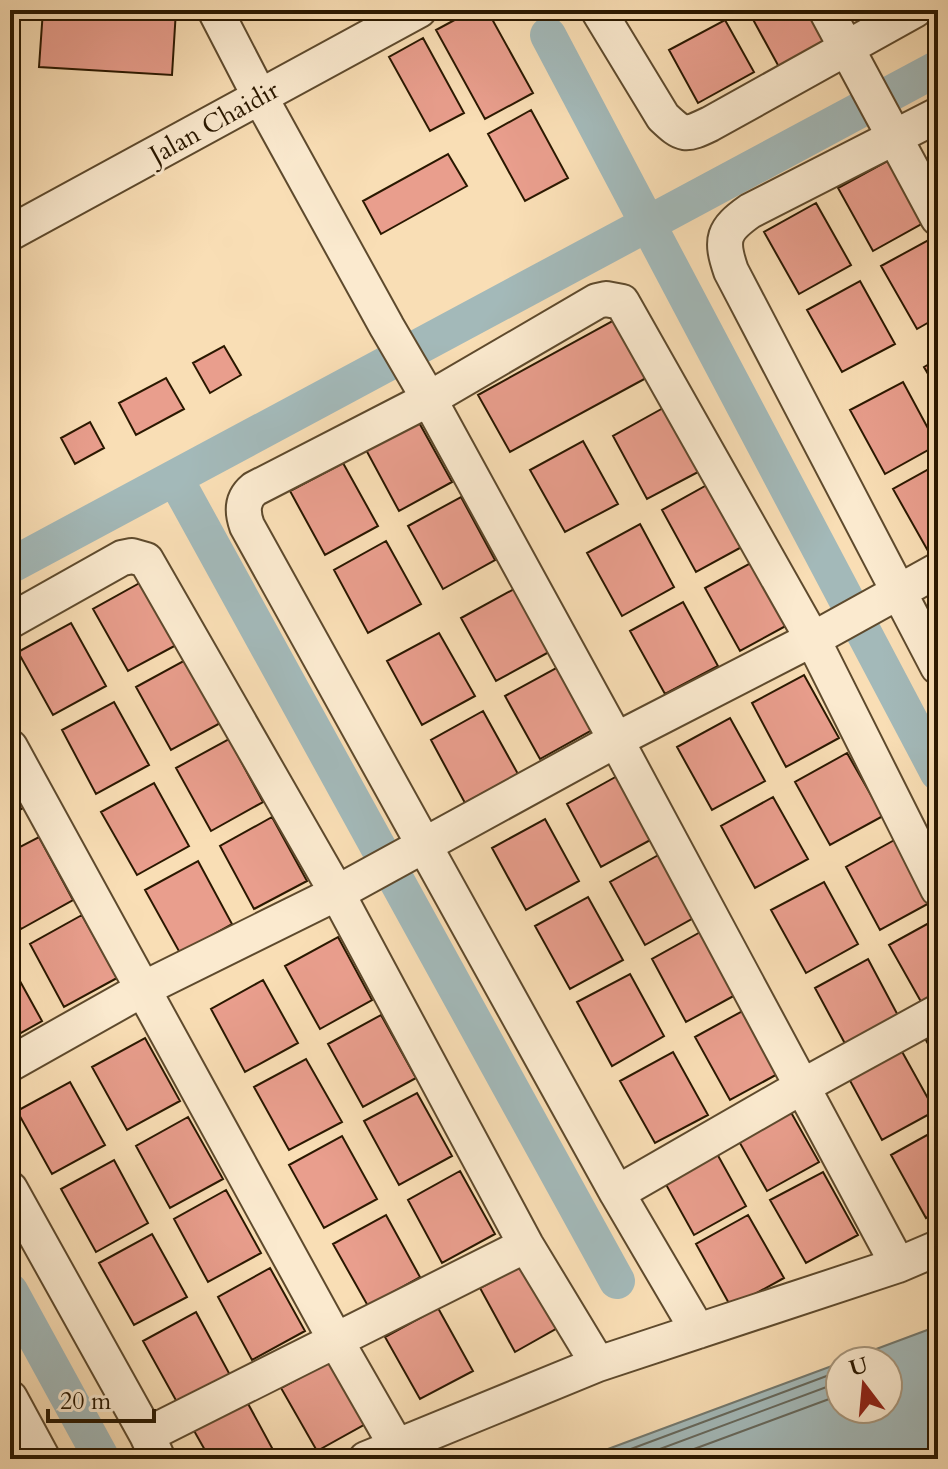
<svg xmlns="http://www.w3.org/2000/svg" width="948" height="1469" font-family="Cardo,serif">
<rect width="100%" height="100%" fill="#f9deb5"/>
<filter id="stains"><feTurbulence type="fractalNoise" baseFrequency=".0025" numOctaves="4"/><feColorMatrix values="0 0 0 0 .2 0 0 0 0 .09 0 0 0 0 .02 0 0 0 .5 -.17"/></filter>
<radialGradient id="worn" r=".72"><stop offset=".6" stop-color="#630" stop-opacity="0"/><stop offset="1" stop-color="#630" stop-opacity=".3"/></radialGradient>
<path fill="#a3b9b9" stroke="#73796f" stroke-width="2" d="M938,1326V1459H581L840,1363V1409H888V1361H844Z"/>
<g fill="none" stroke-linecap="round" stroke-linejoin="round">
<path stroke="#66685c" stroke-width="2" d="M604,1459L840,1371
M633,1459L840,1382
M667,1459L840,1395"/>
<path stroke="#a3b9b9" stroke-width="36" d="M548,35L938,773
M175,478L617,1281
M10,566L938,68
M10,1291L102,1459"/>
</g>
<path fill="#e99e8d" stroke="#2a1800" stroke-width="2" d="M43,10H176L172,75L39,67Z
M473,10H487L533,93L485,119L436,30Z
M757,10H821L835,36L779,67L750,14Z
M725,20L754,72L698,103L669,50Z
M423,38L464,113L430,131L389,57Z
M531,110L568,178L525,201L488,134Z
M448,154L467,186L381,234L363,201Z
M891,159L925,222L873,251L838,188Z
M816,203L851,265L799,294L764,232Z
M934,237L938,244V317L917,329L881,266Z
M860,281L895,344L842,372L807,310Z
M616,319L648,377L510,452L478,395Z
M224,346L241,375L210,393L193,363Z
M938,359V391L924,367Z
M166,378L184,409L136,435L119,403Z
M903,382L937,445L885,474L850,410Z
M665,407L700,471L647,499L613,436Z
M417,419L452,482L399,511L365,448Z
M90,422L104,448L75,464L61,438Z
M583,441L618,504L565,532L530,470Z
M343,463L378,526L325,555L290,491Z
M938,464V546L928,551L893,489Z
M714,481L749,543L696,572L662,510Z
M461,497L495,560L443,589L408,526Z
M640,524L674,587L622,616L587,553Z
M386,541L421,604L368,633L334,570Z
M758,559L793,622L740,651L705,588Z
M145,580L180,643L128,671L93,609Z
M514,589L549,652L496,681L461,618Z
M683,602L718,666L665,694L630,631Z
M71,623L106,686L53,715L18,652Z
M439,633L475,696L422,725L387,661Z
M189,658L224,721L171,750L136,687Z
M558,667L592,730L540,759L505,696Z
M804,675L839,738L786,767L752,703Z
M114,702L149,765L96,794L62,730Z
M483,711L518,774L465,803L431,740Z
M730,718L765,781L712,810L677,747Z
M229,739L263,802L211,831L176,768Z
M847,753L883,816L830,845L795,782Z
M619,775L654,838L601,867L567,804Z
M10,779L25,807L10,815Z
M154,783L189,846L137,875L101,812Z
M773,797L808,859L755,888L721,826Z
M272,817L307,881L254,909L220,846Z
M545,819L579,881L526,910L492,848Z
M39,837L73,900L21,929L10,909V852Z
M898,838L933,901L880,930L846,867Z
M662,853L697,916L645,945L610,882Z
M198,861L232,924L180,953L145,890Z
M824,882L858,944L806,973L771,910Z
M588,897L623,960L570,989L535,926Z
M82,915L117,978L64,1007L30,944Z
M938,918V1000L924,1007L889,945Z
M704,930L739,993L686,1022L652,959Z
M338,937L372,1000L320,1029L285,966Z
M868,959L902,1023L849,1051L815,988Z
M10,963L42,1021L10,1039Z
M630,974L664,1036L612,1066L577,1002Z
M263,980L298,1043L245,1072L211,1009Z
M748,1008L783,1071L730,1100L695,1037Z
M381,1015L416,1078L363,1107L328,1044Z
M938,1024V1062L922,1033Z
M145,1038L180,1101L127,1130L92,1067Z
M900,1048L935,1111L882,1140L848,1077Z
M673,1052L708,1115L655,1143L620,1081Z
M306,1059L342,1122L289,1150L254,1087Z
M70,1082L105,1145L52,1174L17,1111Z
M417,1093L452,1156L399,1185L364,1121Z
M784,1100L819,1162L767,1191L732,1129Z
M188,1117L223,1179L170,1208L136,1146Z
M938,1129V1211L926,1218L891,1155Z
M342,1136L377,1199L324,1228L289,1165Z
M711,1143L746,1206L694,1235L659,1172Z
M114,1160L148,1223L96,1252L61,1189Z
M460,1171L495,1234L442,1263L408,1200Z
M823,1172L858,1235L806,1263L770,1200Z
M226,1190L261,1253L208,1282L174,1219Z
M386,1215L420,1277L368,1306L333,1244Z
M748,1215L784,1278L731,1307L696,1244Z
M152,1234L187,1297L134,1325L99,1263Z
M533,1260L568,1322L515,1352L480,1288Z
M270,1268L305,1331L252,1360L218,1297Z
M438,1308L473,1371L420,1399L385,1337Z
M196,1312L230,1375L178,1404L143,1341Z
M334,1359L369,1422L317,1451L281,1388Z
M246,1400L278,1459H210L193,1429Z"/>
<g fill="none" stroke-linecap="round" stroke-linejoin="round">
<defs>
<path id="minor" d="M215,10L260,97L387,327L429,399L616,740L898,1265
M598,10L663,117C683,136 685,136 710,124L915,10
M826,10L938,218
M938,115L750,211C723,230 720,239 731,271L938,667
M10,233L419,10
M10,621L122,558L132,556L146,560L337,893L526,1245L598,1364
M10,747L335,1339L397,1447
M10,1064L143,989L337,893L616,740L826,632L938,570
M10,1189L147,1435L158,1459
M617,1193L803,1086L938,1012
M698,1331L617,1193L247,526C242,512 242,499 254,489L429,399L597,301L606,299L622,302L812,638L938,889
M10,1398L43,1459
M147,1435L526,1245
M366,1459L598,1364L898,1265L938,1248"/>
</defs>
<use href="#minor" stroke="#5e4a2d" stroke-width="38"/>
<use href="#minor" stroke="#fbeacf" stroke-width="34"/>
</g>
<g text-anchor="middle" stroke-width="6" stroke-linejoin="round" paint-order="stroke">
<g font-size="26" fill="#2a1800" stroke="#fbeacf">
<text transform="translate(214 122) rotate(-29)" y="9">Jalan Chaidir</text>
</g>
</g>
<rect width="948" height="1469" fill="none" stroke="#f9deb5" stroke-width="40"/>
<rect x="12" y="12" width="924" height="1445" fill="none" stroke="#2a1800" stroke-width="4"/>
<rect x="20" y="20" width="908" height="1429" fill="none" stroke="#2a1800" stroke-width="2"/>
<g transform="translate(864 1385) rotate(344)"><circle r="38" fill="#fbeacf" stroke="#a7967c" stroke-width="2"/>
<path d="M0-6L14 30L0 20L-14 30Z" fill="#8f2418"/>
<text y="-12" font-size="22" font-weight="bold" text-anchor="middle" fill="#2a1800">U</text>
</g>
<path d="M48 1409v12h106v-12" fill="none" stroke="#2a1800" stroke-width="4"/>
<text x="60" y="1409" font-size="24" fill="#2a1800" stroke="#fbeacf" stroke-width="6" paint-order="stroke">20 m</text>
<rect width="100%" height="100%" filter="url(#stains)"/>
<rect width="100%" height="100%" fill="url(#worn)"/>
</svg>
